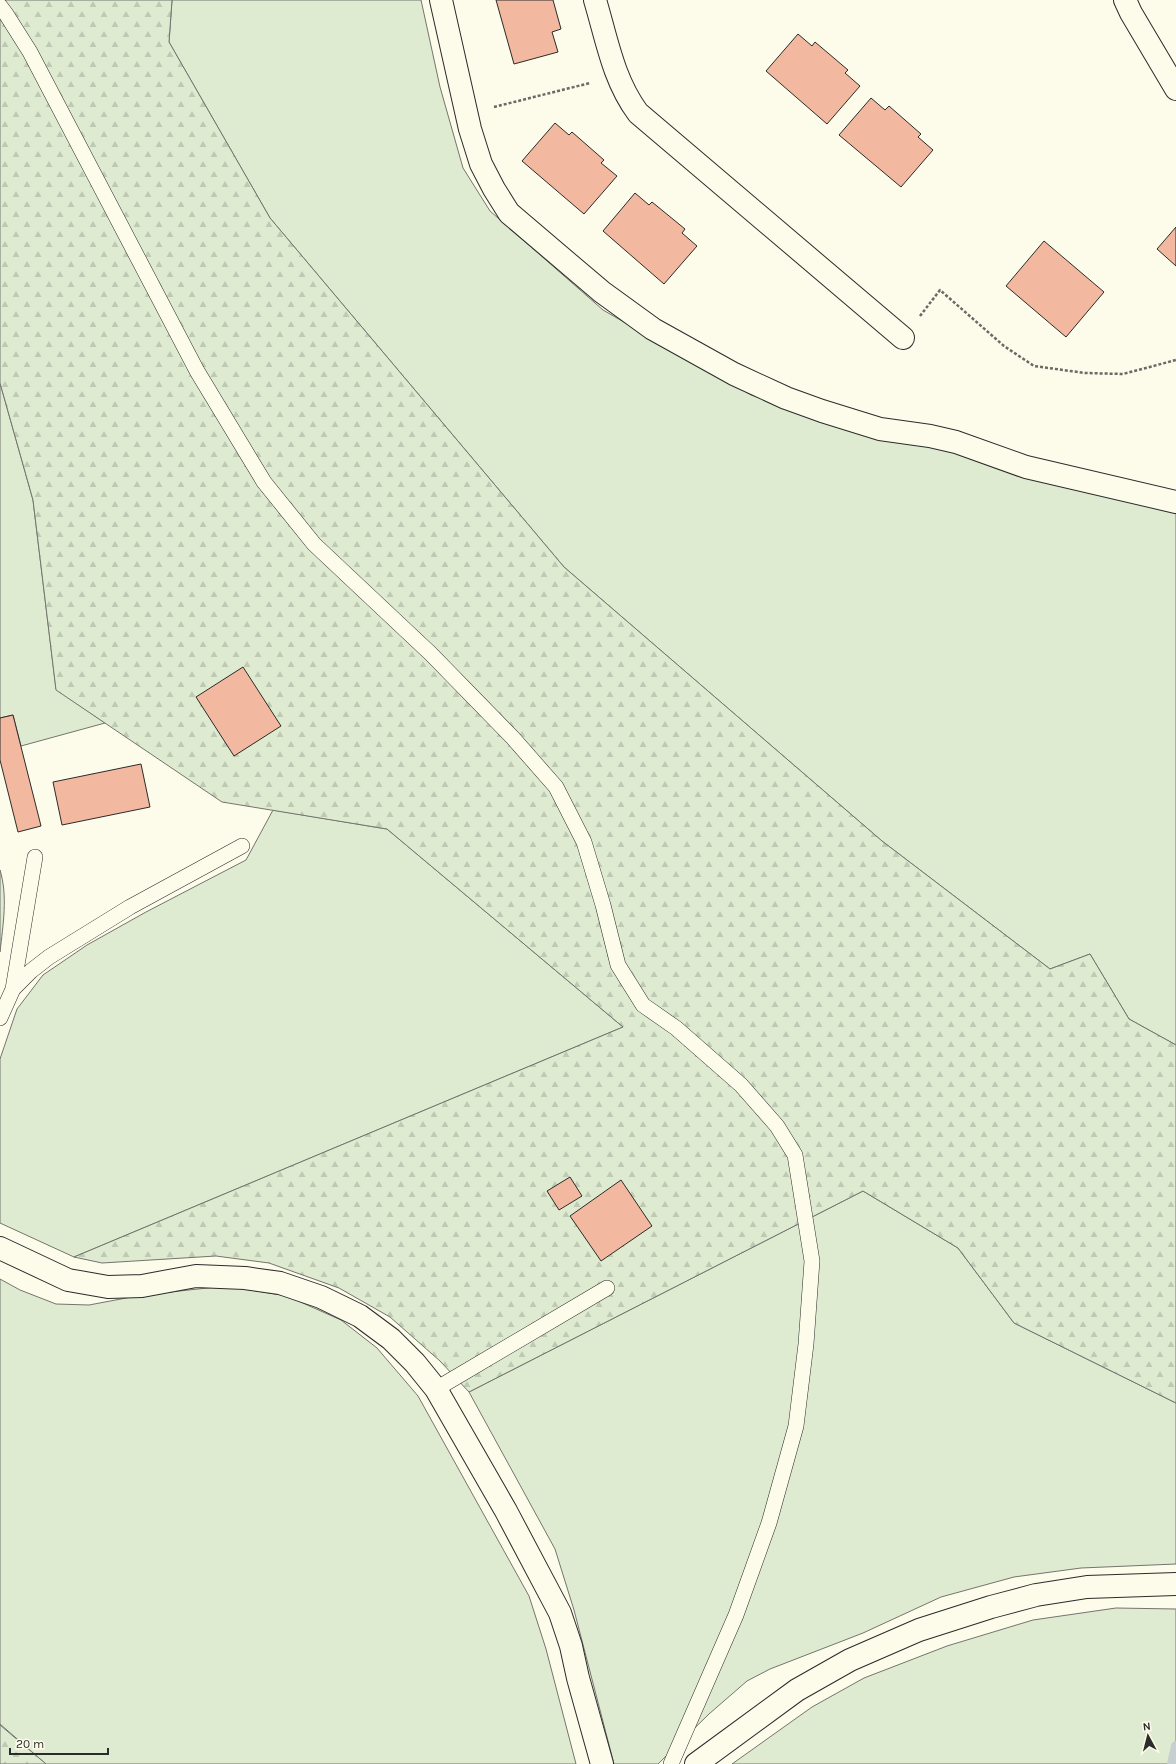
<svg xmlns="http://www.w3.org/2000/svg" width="1176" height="1764" font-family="Karla,sans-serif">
<defs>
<pattern id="forest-firs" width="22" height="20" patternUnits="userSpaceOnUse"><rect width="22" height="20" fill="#deebd1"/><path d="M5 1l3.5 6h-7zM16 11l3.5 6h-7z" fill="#bfcab4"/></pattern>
</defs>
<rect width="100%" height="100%" fill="#fdfbea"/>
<path fill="#deebd1" stroke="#74746e" d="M172,0H421L440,87L463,168L490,211L603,310L751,395L865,434L942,446L1176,512V1045L1129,1019L1090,954L1050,969L882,841L564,567L270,218L169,42Z
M0,383L33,500L56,689L105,723L21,746L13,715L0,718Z
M273,810L387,829L623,1027L74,1257L0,1223V1059L17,1009L43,975L87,945L146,912L246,860Z
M0,870C8,896 3,925 0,952Z
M863,1191L958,1248L1014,1323L1176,1403V1564L1081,1568L1014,1577L941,1597L863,1633L770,1669L747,1681L709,1714L658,1764H614L574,1610L555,1549L469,1392Z
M0,1279L20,1290L56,1304L89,1305L142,1295L226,1286L287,1296L341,1320L377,1348L418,1396L529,1596L546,1649L576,1764H46L0,1724Z
M1116,1608L1176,1609V1764H732L812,1707L864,1678L947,1646L1033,1620Z"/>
<path fill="url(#forest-firs)" stroke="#74746e" d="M0,0H172L169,42L270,218L564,567L882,841L1050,969L1090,954L1129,1019L1176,1045V1403L1014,1323L958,1248L863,1191L469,1392L440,1361L390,1317L339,1288L269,1263L216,1256L102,1263L74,1257L623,1027L387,829L222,802L56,690L33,500L0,383Z
M0,1725L46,1764H0Z"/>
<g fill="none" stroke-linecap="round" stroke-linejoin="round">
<path stroke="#c7d0d0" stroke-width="10" d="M1172,1764L1176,1746"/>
</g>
<path fill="#f2b8a0" stroke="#2b2b2b" d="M496,0H553L561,29L552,32L558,52L514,64Z
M798,34L812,46L815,42L848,70L845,73L860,86L827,124L766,71Z
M871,98L885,110L889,106L921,134L918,137L933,150L901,187L839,135Z
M555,123L569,135L572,132L604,160L601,163L617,176L584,214L522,161Z
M635,193L649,205L652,202L685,229L682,233L697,246L664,284L603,231Z
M1176,227V266L1157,249Z
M1044,241L1104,292L1066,337L1006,286Z
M243,667L281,726L234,756L196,697Z
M13,715L41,826L18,832L0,760V718Z
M141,764L150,807L62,825L53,782Z
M570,1177L582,1196L559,1210L547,1191Z
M621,1180L652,1226L601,1261L570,1216Z"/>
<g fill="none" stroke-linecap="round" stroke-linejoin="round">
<defs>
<path id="service" d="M0,6L6,14L30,52L197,371L264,482L314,544L431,654L513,738L556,787L584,842L603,905L618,965L643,1005L676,1028L741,1085L777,1126L795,1155L812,1261L806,1344L796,1426L769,1523L736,1615L671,1764
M13,989L35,857
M0,1018L13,989L31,971L49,957L130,907L242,846
M436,1389L607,1288"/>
<path id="minor" d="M441,0L470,129L481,164L494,189L509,213L602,292L653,329L734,374L786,398L822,411L880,429L930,436L956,442L1026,467L1176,502
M595,0C607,40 613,79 638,113L903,338
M0,1248L68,1280L108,1287L142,1286L196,1276L245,1278L280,1283L321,1297L360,1316L391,1339L415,1363L436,1389L506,1511L560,1613L571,1646L578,1678L602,1764"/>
<path id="tertiary" d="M1125,0L1131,13L1176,89"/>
<path id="secondary" d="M696,1764L797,1690L850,1660L919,1630L991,1607L1036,1595L1087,1587L1176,1584"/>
</defs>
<use href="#service" stroke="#2b2b2b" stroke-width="16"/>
<use href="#minor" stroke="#2b2b2b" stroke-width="24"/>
<use href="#tertiary" stroke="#2b2b2b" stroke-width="24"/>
<use href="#secondary" stroke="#2b2b2b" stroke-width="24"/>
<path stroke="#6a6964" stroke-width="2.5" stroke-dasharray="3 2" stroke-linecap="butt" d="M494,107L590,83
M920,316L940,290L1004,346L1034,366L1085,373L1123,374L1176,360"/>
<use href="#service" stroke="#fdfbea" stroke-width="15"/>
<use href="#minor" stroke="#fdfbea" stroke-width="22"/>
<use href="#tertiary" stroke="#fdfbea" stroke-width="22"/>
<use href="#secondary" stroke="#fdfbea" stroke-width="22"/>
</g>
<g transform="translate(1148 1736) rotate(353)" stroke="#fdfbea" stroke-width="3" paint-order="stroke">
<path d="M0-3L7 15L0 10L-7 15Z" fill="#2b2b2b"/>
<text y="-6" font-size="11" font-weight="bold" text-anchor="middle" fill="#2b2b2b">N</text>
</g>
<path d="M10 1748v6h98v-6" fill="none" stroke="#2b2b2b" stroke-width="2"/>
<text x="16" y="1748" font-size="12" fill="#2b2b2b" stroke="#fdfbea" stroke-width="3" paint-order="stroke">20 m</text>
</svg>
